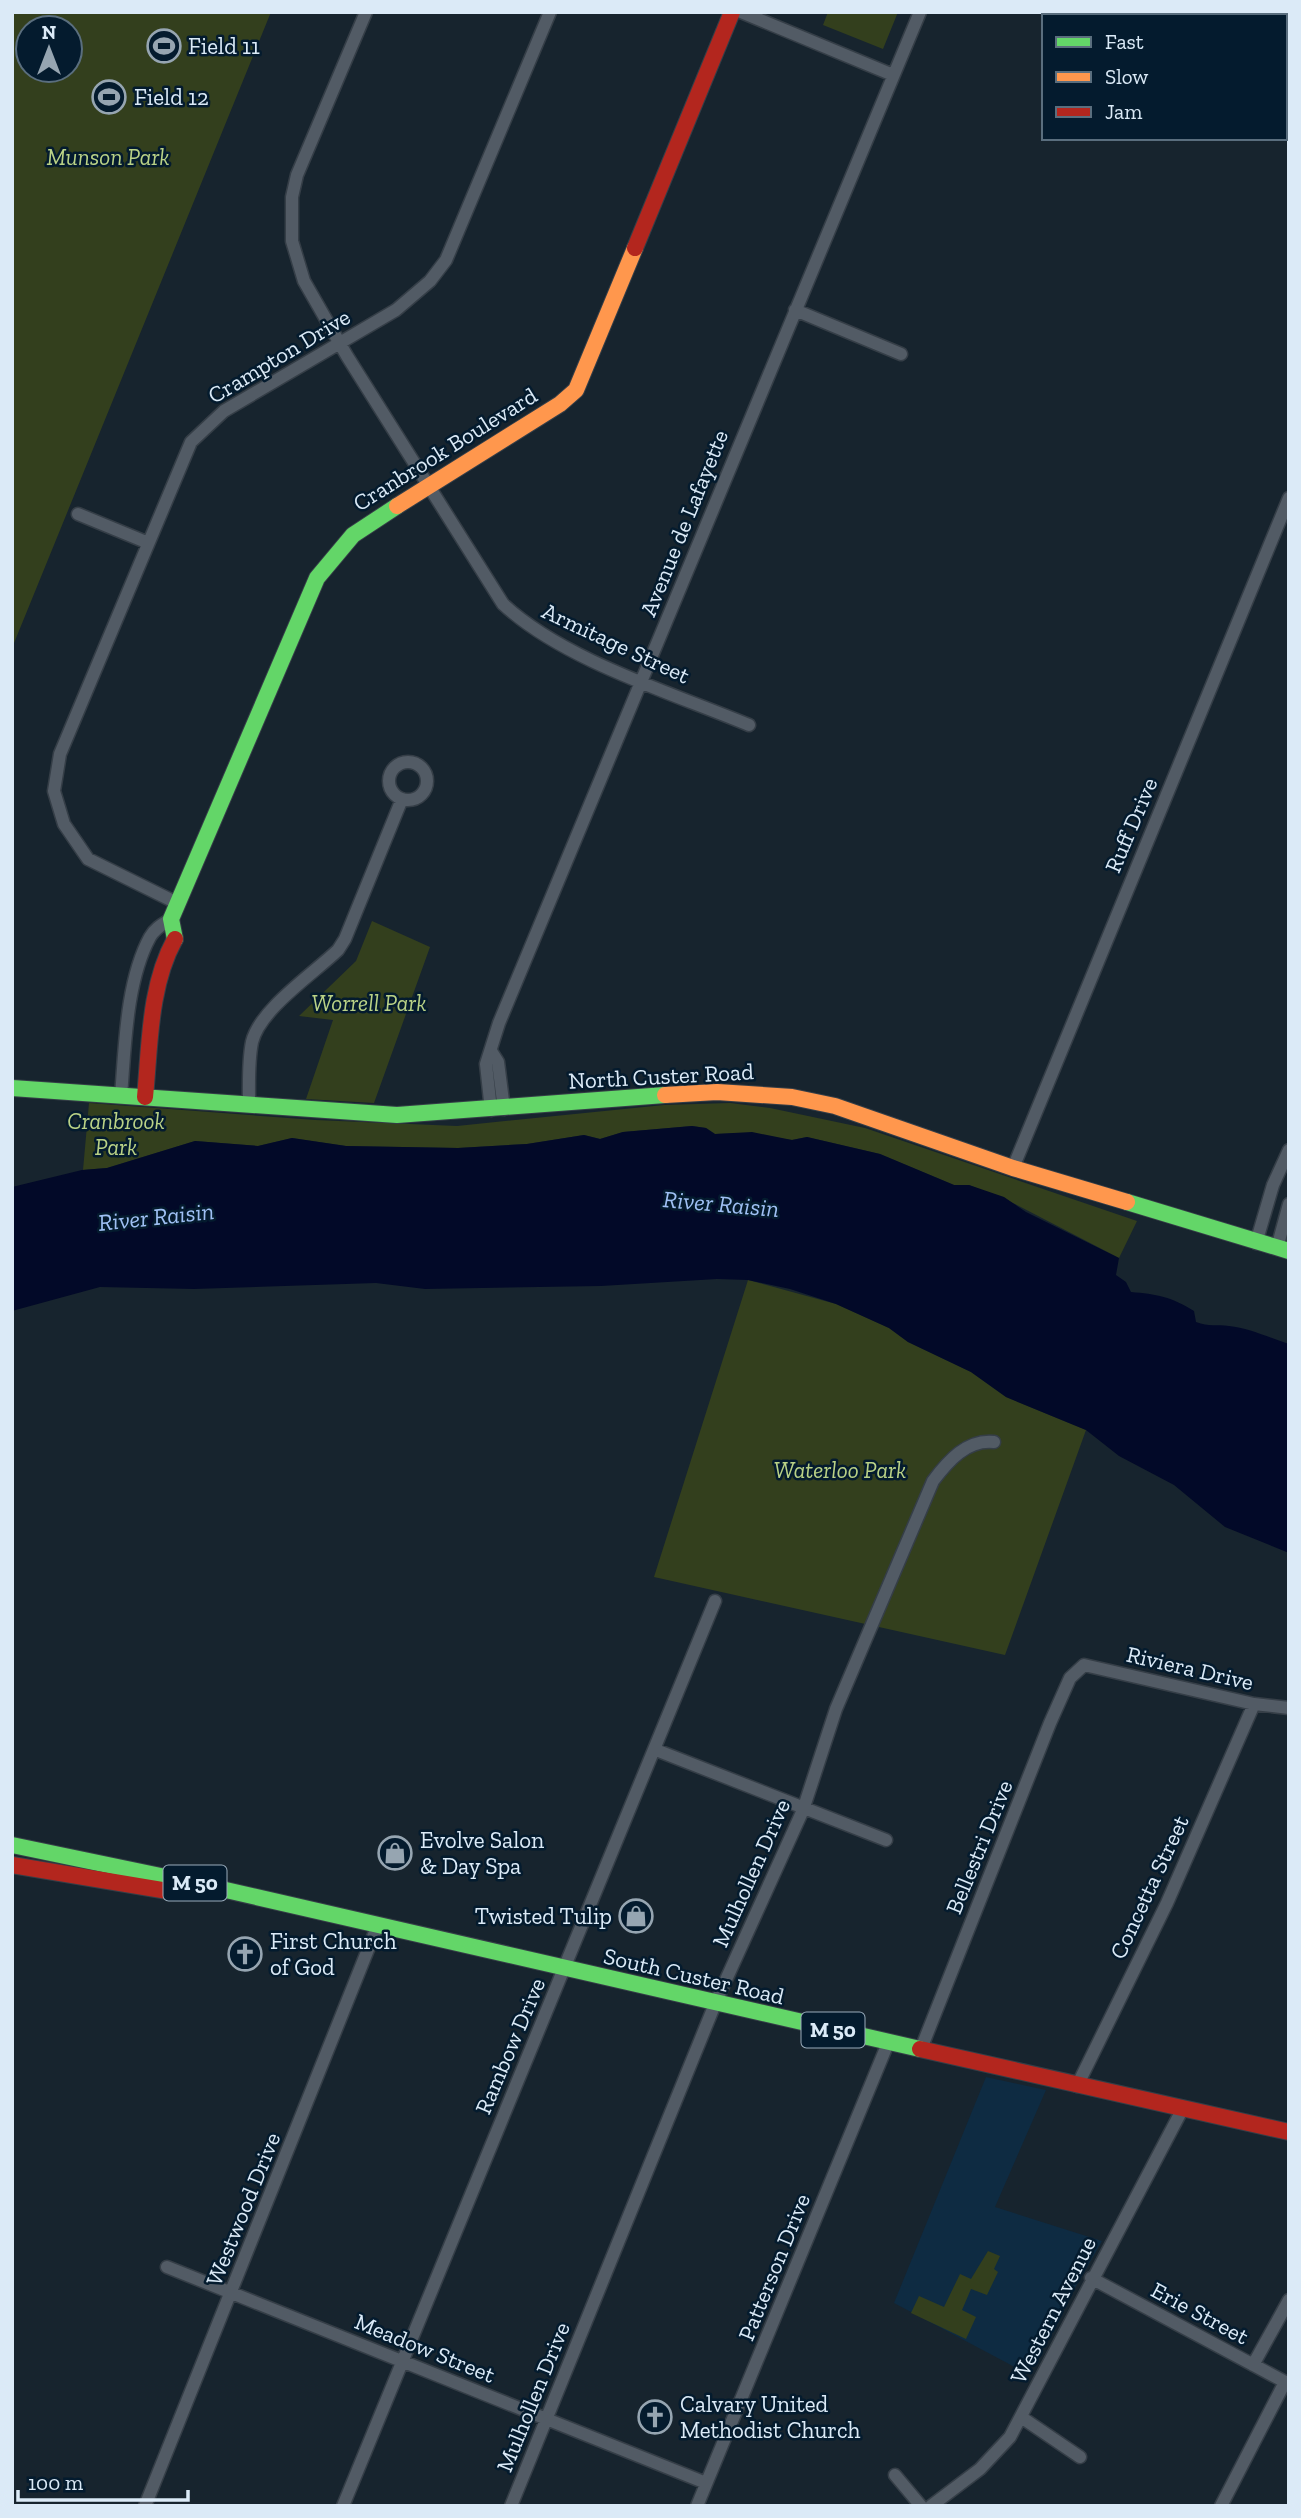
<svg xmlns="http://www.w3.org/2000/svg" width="1301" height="2518" font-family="'Zilla Slab',serif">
<rect width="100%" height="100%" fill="#17242e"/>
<path fill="#0e2b42" d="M986,2077L1046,2090L995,2207L1102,2241L1026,2373L894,2303Z"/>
<path fill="#333f1d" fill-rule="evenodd" d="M12,12H271L12,648ZM28,28H70V70H28Z
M828,12H898L883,49L823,25Z
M372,921L430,947L374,1103L306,1099L333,1020L299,1016L356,961Z
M89,1103L315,1120L457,1126L664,1105L730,1103L770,1108L865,1128L1137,1221L1119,1258L1015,1204L969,1185H954L880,1154L807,1137L792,1140L741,1133L715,1134L706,1128L692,1126L623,1132L600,1139L584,1135L527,1144L458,1148L346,1146L292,1138L258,1146L195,1141L107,1168L83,1170Z
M748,1280L836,1304L889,1328L908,1342L971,1372L1006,1397L1086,1430L1005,1655L654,1577Z
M988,2251L1000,2256L994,2269L998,2272L987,2295L971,2289L962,2310L976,2317L966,2339L911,2313L919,2296L944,2307L960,2274L971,2279Z"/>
<path fill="#020928" d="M692,1126L706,1128L715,1134L752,1132L792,1140L807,1137L880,1154L954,1185H969L1004,1197L1026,1212L1119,1258L1116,1275L1126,1282L1131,1292C1156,1294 1172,1297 1194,1311L1196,1322C1209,1327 1217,1324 1229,1326C1249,1328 1270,1338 1289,1344V1553L1225,1527L1174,1485L1119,1456L1086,1430L1006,1397L971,1372L908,1342L889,1328L836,1304L790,1289L748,1280L717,1279L601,1286L425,1289L376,1283L194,1289L100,1287L12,1311V1187L82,1170L107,1168L195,1141L258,1146L292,1138L346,1146L458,1148L527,1144L584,1135L600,1139L623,1132Z"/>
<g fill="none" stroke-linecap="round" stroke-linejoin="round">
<defs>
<path id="street" d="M366,12L297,175L292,197V241L304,281L347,356L503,604C563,660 672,693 749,725
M741,12L893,75
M795,310L901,354
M78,514L146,542
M389 781a19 19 0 1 1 38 0a19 19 0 1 1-38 0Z
M177,903L88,859L64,824L54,791L60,754L191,442L224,411L396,310L430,281L446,260L550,12
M491,1051L498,1062L504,1109
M121,1096C125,1047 126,981 150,937C155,928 163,924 171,919
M249,1103C249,1084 248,1062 252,1042C260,1009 313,974 338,950L345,939L402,799
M491,1110L486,1064L499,1023L920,12
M1013,1168L1289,498
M1256,1243L1273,1185L1289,1150
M1277,1248L1289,1204
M656,1750L886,1840
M921,2049L1050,1723L1070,1678L1084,1665L1254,1704L1289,1708
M1077,2086L1167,1903L1254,1704
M167,2267L706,2483
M1091,2278L1289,2384
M1253,2365L1289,2300
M1021,2417L1080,2457
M895,2475L921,2506
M145,2506L377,1927
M343,2506L715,1601
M511,2506L715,2004L803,1810L836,1709L933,1481C948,1461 967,1439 994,1442
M697,2506L888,2043
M931,2506L980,2469L1010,2437L1182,2110
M1221,2506L1285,2382"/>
<path id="fast" d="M175,939L171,919L317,578L353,535L397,506
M12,1088L397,1115L665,1095
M1127,1202L1289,1251
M12,1845L204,1885L920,2049"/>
<path id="slow" d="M397,506L560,404L576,390L635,248
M665,1095L717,1092L792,1097L835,1106L1013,1168L1127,1202"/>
<path id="jam" d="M635,248L732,12
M145,1097C150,1045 149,986 175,939
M12,1865L168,1891
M920,2049L1289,2132"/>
</defs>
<use href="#street" stroke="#353e47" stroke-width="15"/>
<use href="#fast" stroke="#353e47" stroke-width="18"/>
<use href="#slow" stroke="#353e47" stroke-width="18"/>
<use href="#jam" stroke="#353e47" stroke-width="18"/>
<use href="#street" stroke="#525b65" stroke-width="12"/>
<use href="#fast" stroke="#63d668" stroke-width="16"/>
<use href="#slow" stroke="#ff974d" stroke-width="16"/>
<use href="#jam" stroke="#b3261e" stroke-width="16"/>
</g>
<defs>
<symbol id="stadium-ring" viewBox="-11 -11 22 22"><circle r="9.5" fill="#041b2e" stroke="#96a5b1" stroke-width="1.5"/><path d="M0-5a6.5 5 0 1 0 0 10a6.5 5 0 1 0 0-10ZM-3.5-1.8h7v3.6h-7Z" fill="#96a5b1"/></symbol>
<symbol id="shop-ring" viewBox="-11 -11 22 22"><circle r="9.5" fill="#041b2e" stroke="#96a5b1" stroke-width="1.5"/><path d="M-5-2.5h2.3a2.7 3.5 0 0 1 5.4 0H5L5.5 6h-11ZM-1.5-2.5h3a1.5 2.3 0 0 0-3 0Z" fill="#96a5b1"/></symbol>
<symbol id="church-ring" viewBox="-11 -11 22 22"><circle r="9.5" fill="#041b2e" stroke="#96a5b1" stroke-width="1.5"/><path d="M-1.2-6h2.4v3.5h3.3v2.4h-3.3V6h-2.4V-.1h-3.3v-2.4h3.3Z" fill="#96a5b1"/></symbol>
</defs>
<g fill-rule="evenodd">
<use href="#stadium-ring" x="145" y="27" width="38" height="38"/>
<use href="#stadium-ring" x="90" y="78" width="38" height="38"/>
<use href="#shop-ring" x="376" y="1834" width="38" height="38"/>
<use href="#shop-ring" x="617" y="1897" width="38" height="38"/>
<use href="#church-ring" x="226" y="1935" width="38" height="38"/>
<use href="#church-ring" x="636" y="2398" width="38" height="38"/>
</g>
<g text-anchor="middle" stroke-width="5" stroke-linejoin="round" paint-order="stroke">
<g fill="#041b2e" stroke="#9aacbb" stroke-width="2">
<rect x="163.5" y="1865.5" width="63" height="35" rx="5"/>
<rect x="801.5" y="2012.5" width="63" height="35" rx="5"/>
</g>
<g font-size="21" font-weight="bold" fill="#dbeaf7">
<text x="195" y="1890">M 50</text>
<text x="833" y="2037">M 50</text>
</g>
<g font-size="23" fill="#dbeaf7" stroke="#041b2e" text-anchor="start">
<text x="188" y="54">Field 11</text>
<text x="134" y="105">Field 12</text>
<text x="420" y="1848">Evolve Salon<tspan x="420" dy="26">&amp; Day Spa</tspan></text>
<text x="612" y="1924" text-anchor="end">Twisted Tulip</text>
<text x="270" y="1949">First Church<tspan x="270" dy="26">of God</tspan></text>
<text x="680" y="2412">Calvary United<tspan x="680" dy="26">Methodist Church</tspan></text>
</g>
<g font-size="23" font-style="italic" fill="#bad286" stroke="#041b2e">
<text x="108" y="165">Munson Park</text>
<text x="369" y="1011">Worrell Park</text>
<text x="116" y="1129">Cranbrook<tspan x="116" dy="26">Park</tspan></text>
<text x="840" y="1478">Waterloo Park</text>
</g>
<g font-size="23" fill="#dbeaf7" stroke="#041b2e">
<text transform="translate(279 356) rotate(-31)" y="8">Crampton Drive</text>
<text transform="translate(445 449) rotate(-32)" y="8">Cranbrook Boulevard</text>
<text transform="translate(684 523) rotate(-68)" y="8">Avenue de Lafayette</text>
<text transform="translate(616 643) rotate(25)" y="8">Armitage Street</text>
<text transform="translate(1131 825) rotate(-67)" y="8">Ruff Drive</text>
<text transform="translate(661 1076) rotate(-3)" y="8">North Custer Road</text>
<text transform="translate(1190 1668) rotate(13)" y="8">Riviera Drive</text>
<text transform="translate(979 1847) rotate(-68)" y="8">Bellestri Drive</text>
<text transform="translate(751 1873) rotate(-66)" y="8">Mulhollen Drive</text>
<text transform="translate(1149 1887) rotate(-65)" y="8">Concetta Street</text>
<text transform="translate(694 1976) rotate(13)" y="8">South Custer Road</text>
<text transform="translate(510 2046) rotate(-67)" y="8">Rambow Drive</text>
<text transform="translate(243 2209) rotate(-68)" y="8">Westwood Drive</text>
<text transform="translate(774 2267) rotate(-68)" y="8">Patterson Drive</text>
<text transform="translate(1053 2310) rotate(-63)" y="8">Western Avenue</text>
<text transform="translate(1200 2313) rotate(28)" y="8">Erie Street</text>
<text transform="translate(425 2348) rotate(22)" y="8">Meadow Street</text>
<text transform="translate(533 2397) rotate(-68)" y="8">Mulhollen Drive</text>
</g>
<g font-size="24" font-style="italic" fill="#9fc0f4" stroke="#041b2e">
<text transform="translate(721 1204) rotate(5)" y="8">River Raisin</text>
<text transform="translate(156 1217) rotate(-6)" y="8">River Raisin</text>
</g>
</g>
<rect width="1301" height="2518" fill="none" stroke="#dbeaf7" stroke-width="28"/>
<rect x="1042" y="14" width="245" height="126" fill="#041b2e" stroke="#5a6e7e" stroke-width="2"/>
<rect x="1056" y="37" width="35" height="10" fill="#63d668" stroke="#5a6e7e" stroke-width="2"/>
<text x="1105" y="49" font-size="21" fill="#dbeaf7">Fast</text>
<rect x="1056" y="72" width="35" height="10" fill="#ff974d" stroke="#5a6e7e" stroke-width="2"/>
<text x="1105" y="84" font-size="21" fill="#dbeaf7">Slow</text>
<rect x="1056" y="107" width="35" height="10" fill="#b3261e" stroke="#5a6e7e" stroke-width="2"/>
<text x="1105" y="119" font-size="21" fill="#dbeaf7">Jam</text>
<g transform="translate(49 49)"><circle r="33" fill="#041b2e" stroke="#5a6e7e" stroke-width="2"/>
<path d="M0-5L12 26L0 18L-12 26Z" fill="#96a5b1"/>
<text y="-10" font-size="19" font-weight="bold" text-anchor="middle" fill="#dbeaf7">N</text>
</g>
<path d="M18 2490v10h170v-10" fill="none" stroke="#dbeaf7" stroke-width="3.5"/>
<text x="28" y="2490" font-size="21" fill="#dbeaf7" stroke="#041b2e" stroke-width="5" paint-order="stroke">100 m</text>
</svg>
